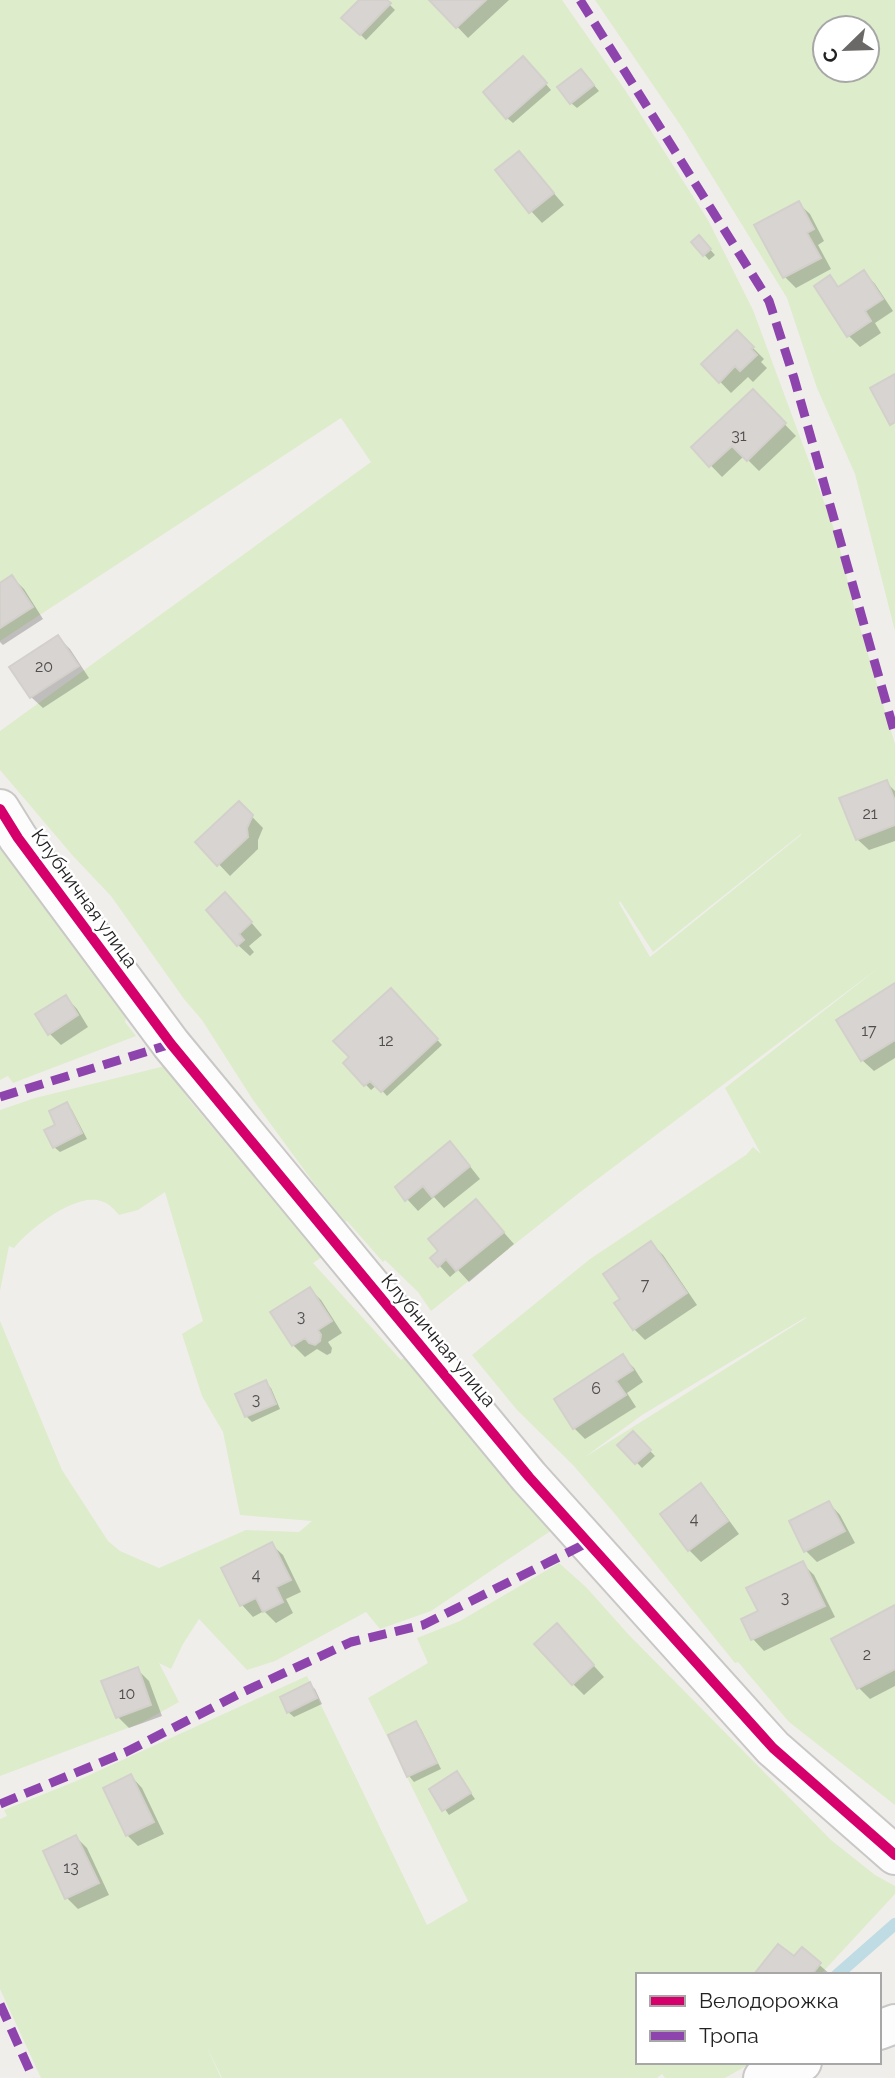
<svg xmlns="http://www.w3.org/2000/svg" width="895" height="2078" font-family="Raleway,sans-serif">
<rect width="100%" height="100%" fill="#f0eeeb"/>
<path fill="#ddeccb" fill-rule="evenodd" d="M0,0H562L625,90L708,220L753,310L837,537L855,611L895,744V1805L789,1722L738,1662L735,1663L615,1514L573,1465L517,1410L472,1355L590,1259L746,1155L753,1147L761,1154L725,1088L881,966L579,1193L431,1311L418,1292L385,1260L383,1262L347,1221L345,1222L313,1182L253,1100L202,1020L184,999L111,896L73,856L0,770V731L371,462L341,418L0,641ZM801,834V835L650,957L619,903L620,901L653,952ZM806,1317V1318L585,1457L642,1415Z
M595,0H895V631L855,474L817,388L787,298L683,129ZM825,28H867V70H825Z
M0,828L128,1007L125,1022L136,1036L13,1083L8,1076L0,1080Z
M165,1066L190,1101L322,1257L313,1263L401,1360L411,1353L555,1528L431,1611L380,1629L366,1612L275,1661L247,1670L199,1619L183,1644L171,1669L159,1663L179,1702L141,1723L0,1776V1321L62,1470L108,1541L120,1551L159,1568L246,1530L299,1532L312,1521L240,1515L223,1432L202,1396L182,1334L203,1321L165,1192L138,1210L119,1215C113,1208 108,1202 97,1200C72,1196 29,1229 14,1248L9,1246L0,1291V1110L35,1098Z
M559,1563L586,1587L629,1635L831,1840L875,1875L895,1886V1894L820,1975H638V2062H744L746,2066L725,2078H665L662,2074L657,2078H222L205,2043L221,2078H41L0,1989V1819L7,1816L4,1810L74,1782L307,1676L427,1925L468,1901L368,1698L428,1663L417,1638L460,1621Z"/>
<path fill="#0003" d="M361,0H385L395,10L366,40L344,18Z
M432,0H509L468,38Z
M529,64L551,90L513,123L507,118Z
M586,76L599,91L577,108L571,103Z
M519,153L564,205L542,223L531,211Z
M798,203L810,214L824,241L818,245L831,269L796,288L785,277Z
M699,237L715,255L709,260L693,242Z
M864,272L875,284L893,311L875,323L881,333L860,347L849,336L830,278L840,288Z
M737,332L764,359L761,362L767,368L753,382L748,377L731,393L703,364Z
M753,391L796,436L759,471L744,456L722,477L693,447Z
M12,577L24,589L43,619L3,645L0,642V585Z
M58,637L70,649L89,678L43,708L31,697Z
M886,782L895,791V841L869,850L857,839Z
M239,803L263,828L258,840V849L230,876L198,842Z
M237,906L262,935L249,946L254,952L250,956L238,945Z
M895,985V1058L874,1071L862,1060Z
M391,990L442,1045L387,1096L377,1085L371,1090L345,1063Z
M66,997L77,1009L88,1027L61,1045L50,1034Z
M67,1104L72,1110L87,1139L60,1152L54,1147L58,1125Z
M461,1155L480,1179L444,1208L434,1197L418,1211L397,1188Z
M476,1201L514,1244L469,1282L458,1270L450,1277L439,1265L441,1251Z
M651,1243L663,1255L697,1305L645,1340L634,1329Z
M310,1289L321,1300L342,1333L328,1342L332,1348L331,1353L327,1355L317,1349L305,1357L293,1345L273,1312Z
M623,1357L634,1368L643,1382L627,1393L636,1407L585,1439L574,1428Z
M266,1383L271,1388L280,1409L252,1422L246,1416Z
M633,1433L655,1456L642,1468L620,1445Z
M701,1486L712,1497L739,1534L701,1562L689,1550L663,1514Z
M829,1503L840,1515L855,1543L817,1562L806,1551Z
M271,1544L283,1555L301,1592L286,1599L293,1613L276,1623L264,1611L253,1617L242,1605L224,1568Z
M802,1563L814,1575L835,1617L764,1651L753,1639L743,1620L760,1612Z
M895,1607V1686L870,1699L859,1688L833,1639Z
M568,1637L604,1677L584,1695L573,1684Z
M138,1670L149,1681L162,1716L129,1728L118,1717Z
M309,1684L315,1689L322,1704L294,1717L288,1712Z
M416,1723L421,1729L441,1769L414,1782L409,1776L390,1736Z
M457,1773L475,1799L449,1815L431,1789Z
M131,1776L142,1788L164,1834L138,1846L127,1835Z
M76,1837L87,1848L109,1895L78,1909L67,1898Z
M802,1950L831,1975H759L794,1959Z"/>
<g fill="none" stroke-linecap="round" stroke-linejoin="round">
<path stroke="#bfdbe3" stroke-width="12" d="M837,1975L895,1924"/>
</g>
<path fill="#d7d4d2" stroke="#d3d0cc" stroke-width="2" d="M359,0H387L391,3L360,35L341,18Z
M429,0H486L456,28Z
M523,56L547,83L506,119L483,92Z
M581,69L594,85L570,104L557,87Z
M519,151L554,193L529,213L495,170Z
M799,201L814,229L807,233L821,258L783,278L754,225Z
M699,235L711,249L703,256L691,242Z
M864,270L883,299L865,311L871,321L847,337L814,286L830,275L838,287Z
M737,330L754,347L751,349L757,355L740,371L735,366L719,383L701,364Z
M895,374V422L890,425L870,388Z
M753,389L786,423L747,461L732,446L709,467L691,447Z
M12,575L33,607L0,628V583Z
M58,635L79,666L30,698L9,667Z
M887,780L895,801V825L856,840L839,798Z
M239,801L253,815L247,828L248,837L217,866L195,842Z
M225,892L252,922L239,934L244,940L237,946L206,910Z
M895,983V1040L861,1061L836,1020Z
M391,988L438,1039L381,1092L370,1081L364,1086L343,1063L349,1057L333,1041Z
M66,995L78,1015L48,1035L35,1014Z
M67,1102L82,1133L53,1148L44,1130L55,1125L49,1111Z
M450,1141L470,1166L432,1197L423,1186L405,1201L395,1187Z
M476,1199L504,1232L456,1271L446,1259L438,1267L430,1258L438,1251L428,1239Z
M651,1241L687,1293L633,1330L614,1303L620,1299L603,1274Z
M310,1287L332,1321L318,1330L321,1335L320,1341L315,1345L309,1343L305,1338L292,1346L270,1312Z
M623,1354L633,1370L616,1381L626,1395L573,1429L554,1399Z
M266,1380L276,1404L245,1417L235,1394Z
M633,1431L651,1450L635,1464L617,1445Z
M701,1483L728,1521L688,1551L660,1514Z
M829,1501L845,1531L804,1552L789,1521Z
M272,1542L291,1580L276,1587L283,1602L263,1612L256,1598L240,1606L221,1568Z
M803,1561L825,1606L751,1640L741,1619L758,1611L746,1588Z
M895,1605V1669L857,1689L831,1639Z
M557,1623L594,1665L572,1685L534,1644Z
M138,1667L151,1705L116,1718L101,1681Z
M310,1682L317,1698L287,1713L280,1697Z
M416,1721L437,1763L407,1777L388,1735Z
M457,1771L471,1793L442,1811L429,1789Z
M131,1774L154,1822L126,1836L103,1788Z
M76,1835L99,1883L65,1899L43,1851Z
M778,1944L794,1956L802,1947L821,1963L814,1972L815,1975H757L755,1973Z"/>
<g fill="none" stroke-linecap="round" stroke-linejoin="round">
<defs>
<path id="minor" d="M0,809L18,838L171,1044L529,1477L773,1748L895,1855
M879,2030L895,2024
M763,2078L802,2062"/>
</defs>
<use href="#minor" stroke="#c9c8c7" stroke-width="42"/>
<use href="#minor" stroke="#fdfcfc" stroke-width="38"/>
<path stroke="#8e44ad" stroke-width="9" stroke-dasharray="18 9" stroke-linecap="butt" d="M580,0L769,301L794,378L895,734
M0,1097L171,1044
M0,1804L126,1752L243,1692L351,1642L423,1625L587,1543
M0,2004L33,2078"/>
<defs>
<path id="cycleway" d="M0,809L18,838L171,1044L529,1477L773,1748L895,1855"/>
</defs>
<use href="#cycleway" stroke="#fff" stroke-width="15"/>
<use href="#cycleway" stroke="#d6006c" stroke-width="10"/>
</g>
<g text-anchor="middle" stroke-width="5" stroke-linejoin="round" paint-order="stroke">
<g font-size="16" fill="#4f4e4e">
<text x="739" y="441">31</text>
<text x="44" y="672">20</text>
<text x="870" y="819">21</text>
<text x="869" y="1036">17</text>
<text x="386" y="1046">12</text>
<text x="645" y="1290">7</text>
<text x="301" y="1322">3</text>
<text x="596" y="1394">6</text>
<text x="256" y="1405">3</text>
<text x="694" y="1524">4</text>
<text x="256" y="1580">4</text>
<text x="785" y="1603">3</text>
<text x="867" y="1660">2</text>
<text x="127" y="1699">10</text>
<text x="71" y="1873">13</text>
</g>
<g font-size="19" fill="#222" stroke="#fff">
<text transform="translate(85 898) rotate(54)" y="7">Клубничная улица</text>
<text transform="translate(439 1340) rotate(50)" y="7">Клубничная улица</text>
</g>
</g>
<rect x="636" y="1973" width="245" height="91" fill="#ffffff" stroke="#a7a7a7" stroke-width="2"/>
<rect x="650" y="1996" width="35" height="10" fill="#d6006c" stroke="#a7a7a7" stroke-width="2"/>
<text x="699" y="2008" font-size="21" fill="#222222">Велодорожка</text>
<rect x="650" y="2031" width="35" height="10" fill="#8e44ad" stroke="#a7a7a7" stroke-width="2"/>
<text x="699" y="2043" font-size="21" fill="#222222">Тропа</text>
<g transform="translate(846 49) rotate(247)"><circle r="33" fill="#ffffff" stroke="#a7a7a7" stroke-width="2"/>
<path d="M0-5L12 26L0 18L-12 26Z" fill="#6a6968"/>
<text y="-10" font-size="19" font-weight="bold" text-anchor="middle" fill="#222222">С</text>
</g>
</svg>
